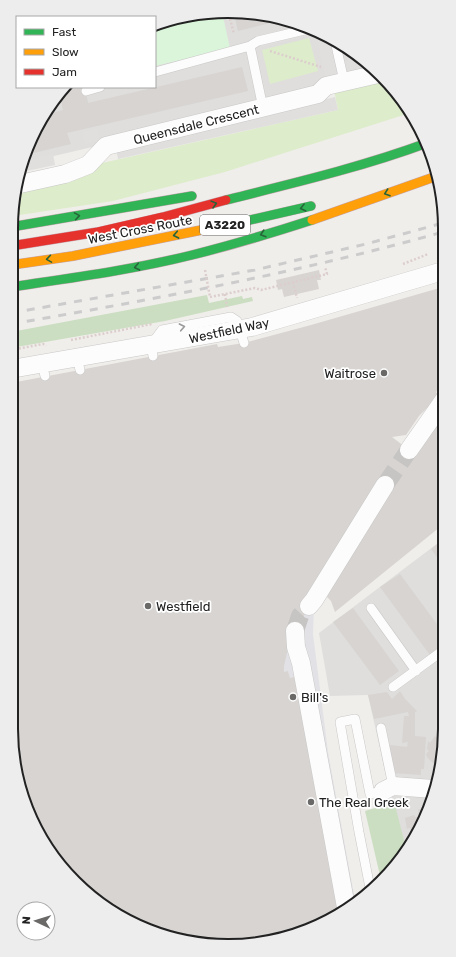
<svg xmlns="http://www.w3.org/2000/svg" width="456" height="957" font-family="Rubik,sans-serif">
<rect width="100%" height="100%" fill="#f0eeeb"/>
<path fill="#dfdedc" d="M228,11L311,28L360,56L383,79L24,163L28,145L66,87H155V25Z
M444,504L445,729L428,812L406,848L386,776L368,695L330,696L319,633L442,540L437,505Z"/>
<path fill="#ddeccb" d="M309,38L318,71L270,84L262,50Z
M383,79L400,96L410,113L225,172L113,201L13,216L19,189L102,163L338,110L334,90Z"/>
<path fill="#cbdec1" d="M207,295L209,303L242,296L243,299L252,297L253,301L165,321L11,348V332Z
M395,805L406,848L391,872L381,880L365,811L382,806Z"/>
<path fill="#daf5da" d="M222,12L230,48L155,66V25Z"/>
<path fill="#e0dfde" d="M314,29L334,41L341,75L326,79L316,34L262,47L261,42Z
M345,47L360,56L370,66L350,70Z
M335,97L338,110L118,159L116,149Z
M98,129L100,140L85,144L82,132Z
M53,154L55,165L22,172L25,160Z"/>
<path fill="#e2e1e5" d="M315,581L313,634L328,752L355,900L341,910L301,675L290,678L288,671L276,678Z"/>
<path fill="#d7d4d2" d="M238,13L260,17L278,21L238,31L234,14Z
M242,67L248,91L67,133L71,144L25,155L28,145L48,114L63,110L60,97L66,87H85L88,103Z
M319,270L321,280H317L319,289L284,297L282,289L278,290L276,280Z
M443,287L444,381L436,392L439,396L419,416L406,435L392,437L413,453L444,412V498L437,499L440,521L444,527V567L431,549L442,540L440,527L335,612L331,601L327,597L337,570L309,606L289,644L284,666V672L288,671L290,678L301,675L341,910L324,924L257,944L185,942L119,917L56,861L23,799L11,729V383L217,344L218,347L244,343L311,325Z
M400,574L445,635V644L430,655L380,587Z
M353,608L399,671L380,685L333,622Z
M400,691L405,699L417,711L415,712V736L426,737L424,769H421V775L393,773L389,748L390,745L407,747L408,742L402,743L404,716H409L408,712L374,719L368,695L387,692L392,699Z
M435,736L442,743L437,767L427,757L426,754L429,751L427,749L428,741L430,743Z
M418,809L429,810L413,836L412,837L410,828L407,829L405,818L414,815L415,817H419Z"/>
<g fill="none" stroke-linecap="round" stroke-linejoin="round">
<path stroke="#c7c5c3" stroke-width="18" stroke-dasharray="18 9" stroke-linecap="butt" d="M385,485L409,450
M295,631L300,616L309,606"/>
<defs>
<path id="lane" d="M335,41L344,81
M250,46L263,108
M155,72L250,46L258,41L313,28
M86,91L100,87
M153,356L151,345L162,330L231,317L237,321L244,343
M77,357L80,370
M42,364L45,376
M371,608L416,671
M393,687L445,649
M381,728L393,786
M370,888L359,832L340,722L355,719L370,794L383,791"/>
<path id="street" d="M20,184L65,174L88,165L106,146L318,94L326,86L378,74
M11,369L252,327L443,271
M409,450L444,400
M309,606L314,600L385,485
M295,631L296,647L301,663L346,907
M383,791L393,786L433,789"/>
<path id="fast" d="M226,200C294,183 362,167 427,143
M241,222L311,206
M11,227L192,196
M11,287C71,278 132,270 192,255C232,245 272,233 312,220"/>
<path id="slow" d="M312,220L437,176
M11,265L73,256L241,222"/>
<path id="jam" d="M11,246L98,232L163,217L226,200"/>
</defs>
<use href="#lane" stroke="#c9c8c7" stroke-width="10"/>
<use href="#street" stroke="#c9c8c7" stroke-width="19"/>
<use href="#fast" stroke="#c5a2ac" stroke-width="10"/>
<use href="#slow" stroke="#c5a2ac" stroke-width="10"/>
<use href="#jam" stroke="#c5a2ac" stroke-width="10"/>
<path stroke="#dccecd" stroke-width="2.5" stroke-dasharray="2 2" stroke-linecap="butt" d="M228,11L234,34
M270,51L321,67
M403,264L428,254
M293,282L297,298
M225,294L227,307
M210,297L255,288L261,290L327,274L325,267
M71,340L152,324
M11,350L43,344L46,346"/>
<use href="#lane" stroke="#fdfcfc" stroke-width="9"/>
<use href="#street" stroke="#fdfcfc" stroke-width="18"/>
<use href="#fast" stroke="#30b455" stroke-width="9"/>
<use href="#slow" stroke="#ff9f0a" stroke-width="9"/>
<use href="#jam" stroke="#e5322d" stroke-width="9"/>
<path stroke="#ccc" stroke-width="3" stroke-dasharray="8 8" stroke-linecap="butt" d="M11,313L255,270L366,244L443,223
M11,324C156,299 301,272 443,232"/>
<path stroke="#dccecd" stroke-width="2.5" stroke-dasharray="2 2" stroke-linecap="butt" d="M205,270L210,297"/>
</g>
<defs><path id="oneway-chevron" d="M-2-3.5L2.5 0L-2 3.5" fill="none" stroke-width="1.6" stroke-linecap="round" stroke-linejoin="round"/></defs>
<g stroke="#286439">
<use href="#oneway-chevron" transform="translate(387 193) rotate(161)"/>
<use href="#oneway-chevron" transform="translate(214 204) rotate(-15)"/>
<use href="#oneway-chevron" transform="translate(303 208) rotate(166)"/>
<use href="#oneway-chevron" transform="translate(77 216) rotate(-9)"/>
<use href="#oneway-chevron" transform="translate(263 234) rotate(163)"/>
<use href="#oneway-chevron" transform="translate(176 235) rotate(169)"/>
<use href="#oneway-chevron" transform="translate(49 259) rotate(171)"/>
<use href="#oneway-chevron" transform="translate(137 267) rotate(169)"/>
</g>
<use stroke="#9a9a9a" href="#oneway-chevron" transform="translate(182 327) rotate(-11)"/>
<g fill="#6a6968" stroke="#fff" stroke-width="1.5">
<circle cx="384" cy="373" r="4"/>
<circle cx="148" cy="606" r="4"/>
<circle cx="293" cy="697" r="4"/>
<circle cx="311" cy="802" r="4"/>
</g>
<g text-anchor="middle" stroke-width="3.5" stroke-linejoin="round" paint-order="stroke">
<rect fill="#fff" stroke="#646464" stroke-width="1" x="200" y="215" width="50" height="20" rx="3"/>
<g font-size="12" font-weight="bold" fill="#222">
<text x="225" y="229">A3220</text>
</g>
<g font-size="13" fill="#222" stroke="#fff">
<text transform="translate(196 124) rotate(-14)" y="5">Queensdale Crescent</text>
<text transform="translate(140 229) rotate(-11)" y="5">West Cross Route</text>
<text transform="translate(229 330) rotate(-12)" y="5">Westfield Way</text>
</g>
<g font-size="13" fill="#222" stroke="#fff" text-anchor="start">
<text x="376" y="378" text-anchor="end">Waitrose</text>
<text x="156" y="611">Westfield</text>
<text x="301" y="702">Bill's</text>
<text x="319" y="807">The Real Greek</text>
</g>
</g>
<path d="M0 0H456V957H0ZM228 18H228A210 210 0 0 1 438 228V729A210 210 0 0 1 228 939H228A210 210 0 0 1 18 729V228A210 210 0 0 1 228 18Z" fill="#ededed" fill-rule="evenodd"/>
<path fill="none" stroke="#222" stroke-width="2" d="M228 18H228A210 210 0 0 1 438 228V729A210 210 0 0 1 228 939H228A210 210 0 0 1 18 729V228A210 210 0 0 1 228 18Z"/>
<rect x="16" y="16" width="140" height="72" fill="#ffffff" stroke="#a7a7a7"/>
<rect x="24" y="29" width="20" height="6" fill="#30b455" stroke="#a7a7a7"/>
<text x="52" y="36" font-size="12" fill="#222222">Fast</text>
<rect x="24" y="49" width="20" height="6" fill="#ff9f0a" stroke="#a7a7a7"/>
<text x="52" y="56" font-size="12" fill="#222222">Slow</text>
<rect x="24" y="69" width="20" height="6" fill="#e5322d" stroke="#a7a7a7"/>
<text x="52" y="76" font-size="12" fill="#222222">Jam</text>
<g transform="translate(36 921) rotate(274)"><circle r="19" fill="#ffffff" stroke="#a7a7a7"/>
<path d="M0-3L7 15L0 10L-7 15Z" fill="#6a6968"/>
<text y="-6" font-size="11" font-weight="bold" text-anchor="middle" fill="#222222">N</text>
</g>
</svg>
